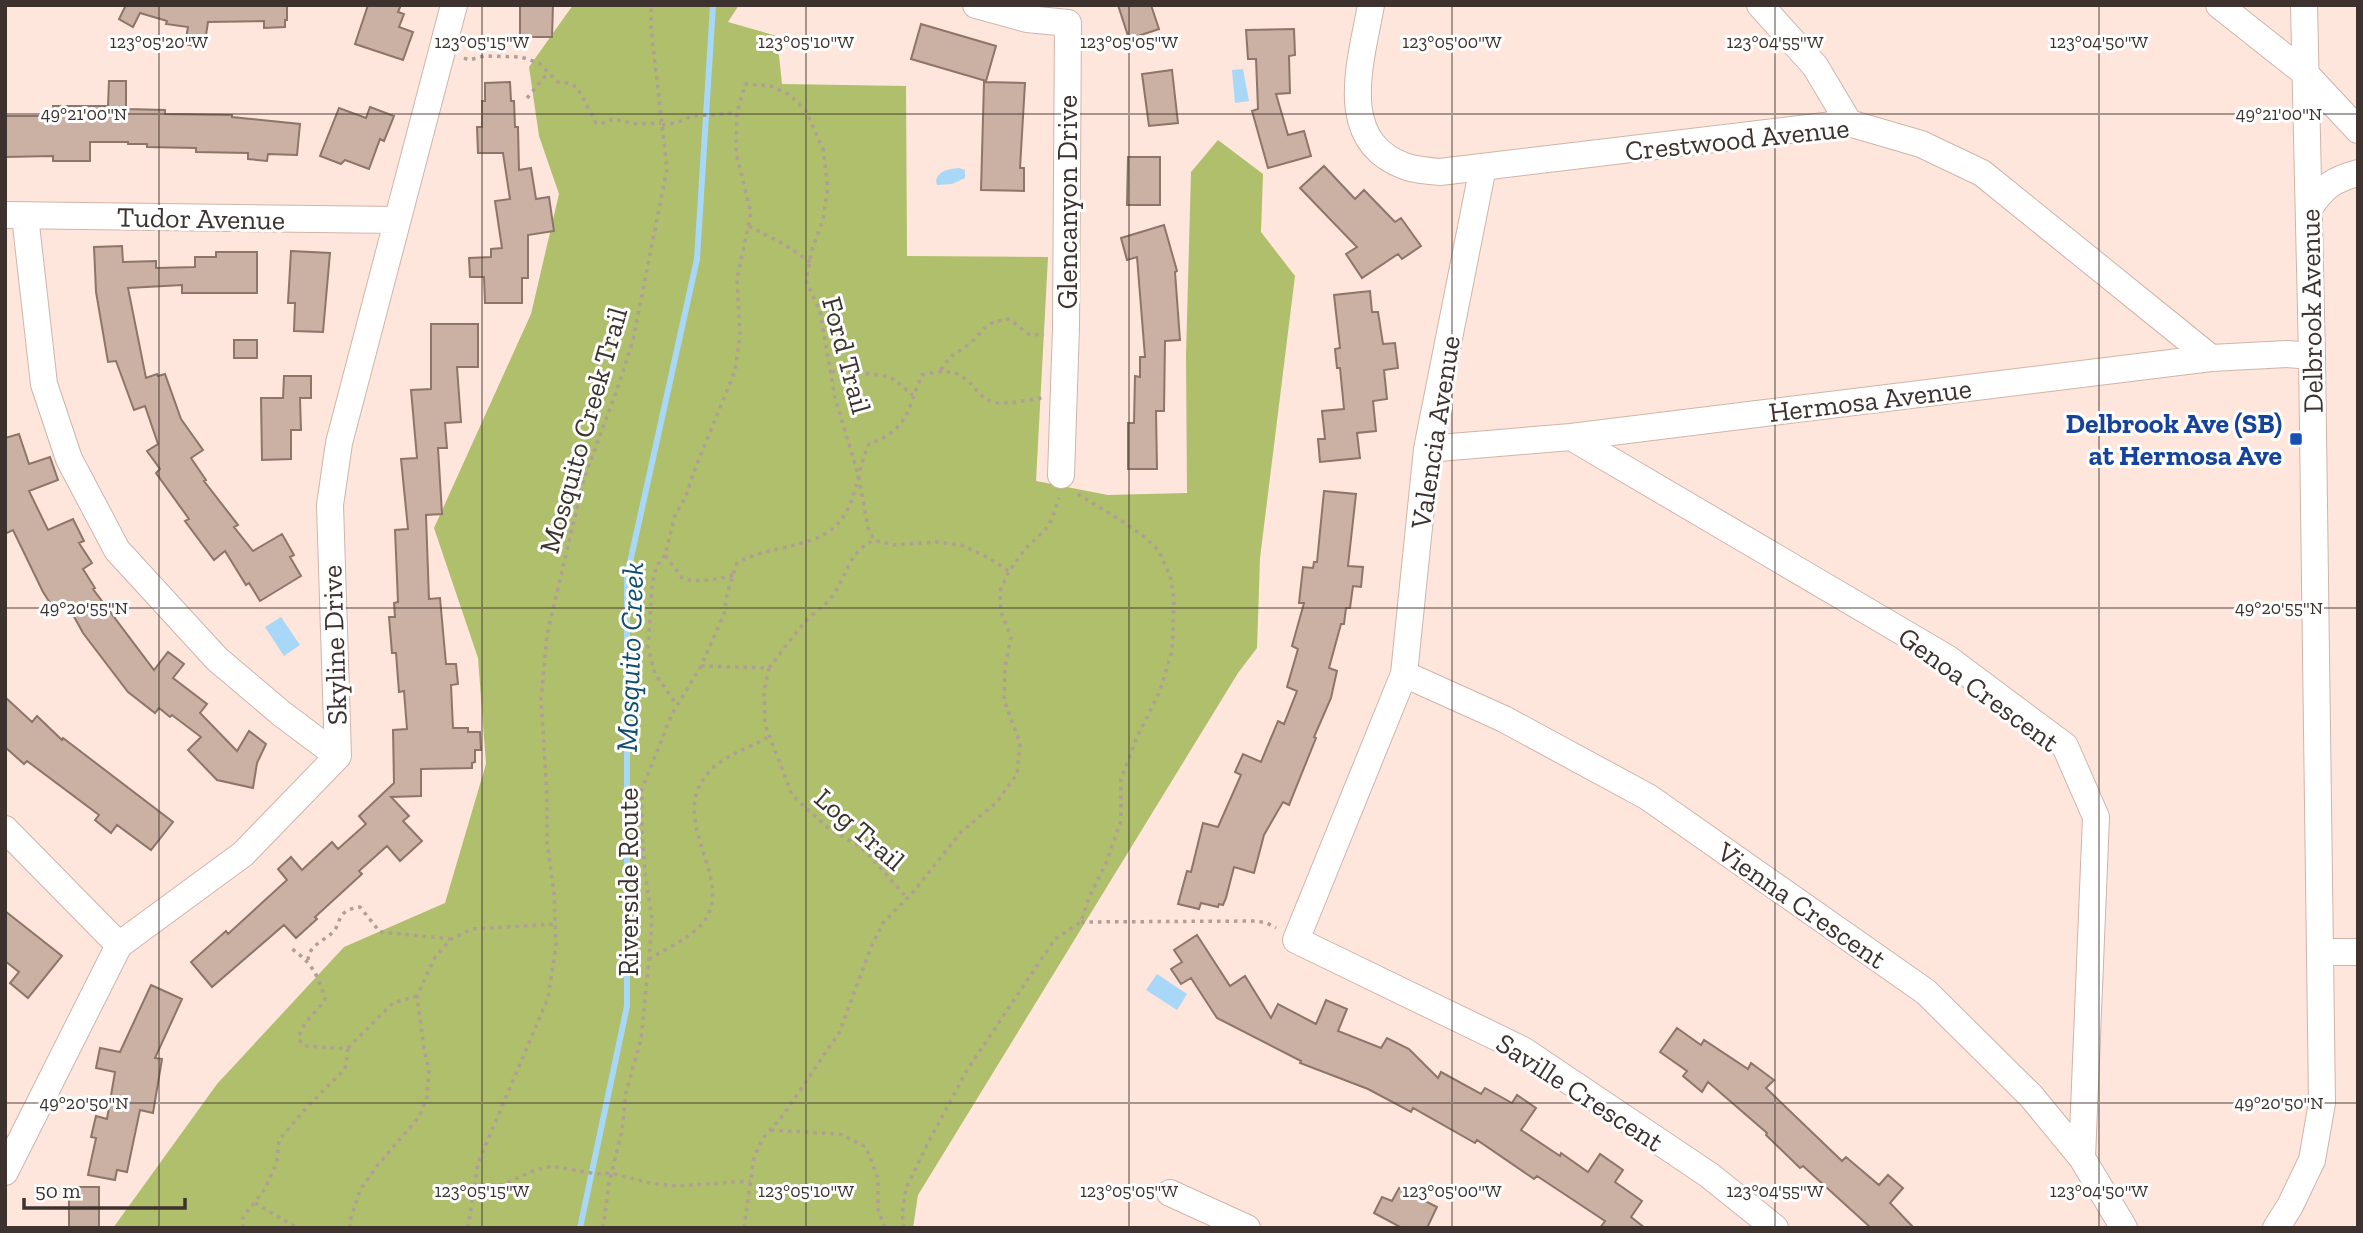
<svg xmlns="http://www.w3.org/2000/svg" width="2363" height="1233" font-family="'Zilla Slab',serif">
<rect width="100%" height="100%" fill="#fee6dc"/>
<path fill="#afbf6c" d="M573,5H739L728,22L777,36L782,84L906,86L907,256L1048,257L1036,481L1108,495L1187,493L1186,355L1191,172L1218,140L1263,174L1261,232L1295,276L1260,558L1257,648L1238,673L918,1195L913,1228H113L217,1084L344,947L445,903L486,764L478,658L434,528L531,314L559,194L539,136L529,67Z"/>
<path fill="#a9d7f7" d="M1243,69L1249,101L1235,103L1232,70Z
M959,168L965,170V178L952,184L937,185L936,181C939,170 949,169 959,168Z
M281,617L300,645L284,656L265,627Z
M1157,974L1187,994L1177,1010L1146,990Z"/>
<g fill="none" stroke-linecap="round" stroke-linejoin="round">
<path stroke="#a9d7f7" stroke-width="6" d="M580,1228L627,1006V576L697,259L713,5"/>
</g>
<path fill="#cbb0a4" stroke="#8e7569" stroke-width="2" d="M126,5H287V20H285V27L264,28V21L208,22L204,48L185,44L188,27L166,24L167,21L140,13L133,27L119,19Z
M368,5H401L398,12L404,14L399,27L413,32L403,60L355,44Z
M520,5H553L552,37H520Z
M1118,5H1151L1159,29L1129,39Z
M921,24L996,46L986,81L911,59Z
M1294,29L1295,55L1289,56L1290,93L1276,94L1288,135L1304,131L1311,156L1268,168L1252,111L1258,109L1256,59H1248L1246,30Z
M1172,70L1178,123L1149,126L1142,74Z
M109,81H126V109L165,110V114L232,115V117L300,124L297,155L268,154L267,161L248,159V153L196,152V148L147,147V144H128V142H90V161H53V156L5,157V116H53V106H108Z
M510,82L511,101H514L515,127H518L519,170L531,168L536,199L549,197L554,231L528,235V278H522V303H485L484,277H470L469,258L491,257V249L502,248L495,201L510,199L503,153H478L477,127H482V101H485V83Z
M984,82L1025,83L1020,168H1024V191L981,190Z
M370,107L394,116L384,141L380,139L369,169L345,160L341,164L320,156L339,108L366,118Z
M1128,157H1160V205H1127Z
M1324,166L1355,199L1364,190L1395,222L1401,218L1421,246L1402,259L1398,254L1362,278L1346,254L1357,247L1300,188Z
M1164,225L1177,271L1175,272L1180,340L1165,341L1164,411H1156L1157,469H1128V423H1134L1135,376L1140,377V357H1145L1137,257L1127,260L1121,238Z
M122,246L123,262L156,261V268L195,267V257H216V252H257V293H182V285L128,288L146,378L157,374L158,376L165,374L181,419L203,450L191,458L206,480L204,481L238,525L234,527L253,551L282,534L294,555L290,557L301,576L260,601L249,583L246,585L225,551L214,560L185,521L189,519L156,473L160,469L147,451L158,444L145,406L134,410L116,361L108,362L96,292L94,247Z
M291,251L330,253L323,332L294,331L295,303H288Z
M1370,291L1372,312H1378L1383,344L1395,343L1398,368L1384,370L1387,399L1373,401L1376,431L1357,433L1360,458L1320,462L1318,439H1325L1322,411L1344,409L1340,368H1337L1335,349L1340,348L1334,295Z
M431,324H478V367H457L461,422L445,423L447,448H438L442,514L426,515L429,599L440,598L446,664H456L458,684L451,685L453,728H468V732H480L481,750H475V762L472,763V768L421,769V796L391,797L409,816L403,821L422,841L400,861L387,846L359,871L362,874L315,917L317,919L296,938L284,925L212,987L191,962L226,931L228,934L287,880L278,869L291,857L302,870L332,842L338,849L366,824L359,816L394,783L393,730L407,729L404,691L399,692L396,653H392L389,617H395L394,603L398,602L395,530L408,529L401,459L417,458L411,390L431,389Z
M234,340H257V358H234Z
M284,376H311V398H300L301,430H291V459L262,460L261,398H283Z
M19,434L29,464L50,457L58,480L29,491L48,530L73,519L84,541L79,543L92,563L83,569L95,588L93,589L154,670L168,652L184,664L173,678L207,704L200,713L237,751L249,731L266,744L257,763L253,788L217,780L188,750L201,737L172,715L170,717L159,708L155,713L128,692L83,633L66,602L54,609L43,592L13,530L5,534V438Z
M1324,491L1356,494L1348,566L1363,567L1361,587L1353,586L1350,608H1346L1344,624H1341L1329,668L1337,671L1331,698L1314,737L1316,738L1289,805L1283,802L1264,835L1254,873L1234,867L1226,898L1223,905L1219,904L1218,907L1201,903L1199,909L1178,904L1187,871L1191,872L1203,823L1218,827L1241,775L1235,772L1243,754L1261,762L1278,721L1284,724L1297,691L1287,687L1298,649L1292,646L1304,603H1299L1303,567L1313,568L1314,562H1317Z
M5,697L32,722L37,716L62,740L63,738L173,822L151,850L117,825L111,833L95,820L99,815L27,761L24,764L5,747Z
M5,911L62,956L28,998L10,983L19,972L5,961Z
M1197,935L1230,986L1245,976L1271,1018L1278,1004L1316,1024L1326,1000L1347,1009L1338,1031L1381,1048L1387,1038L1409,1049L1438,1078L1441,1072L1481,1094L1485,1088L1512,1103L1517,1095L1536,1108L1521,1130L1560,1156L1561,1153L1588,1172L1600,1154L1623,1170L1615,1182L1642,1201L1631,1217L1645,1228H1600L1605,1221L1537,1176L1534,1179L1477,1140L1475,1143L1413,1108L1411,1112L1368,1089L1300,1063L1301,1061L1217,1018L1191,978L1181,984L1171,969L1182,962L1174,950Z
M151,985L182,999L155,1058L162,1059L153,1113L140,1110L127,1172L117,1170L115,1180L88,1175L96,1138L91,1137L96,1116L107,1119L115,1072L96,1068L100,1048L120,1052Z
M1677,1028L1701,1045L1704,1040L1748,1069L1751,1063L1774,1080L1766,1088L1842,1161L1846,1157L1879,1185L1888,1175L1903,1188L1890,1203L1914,1228H1871L1803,1166L1800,1168L1766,1135L1767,1133L1708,1082L1702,1092L1683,1076L1687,1071L1660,1052Z
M76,1187H99V1228H69V1199L76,1196Z
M1399,1188L1437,1207L1427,1228H1402L1374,1213L1382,1197L1392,1201Z"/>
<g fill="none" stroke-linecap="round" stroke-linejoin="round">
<defs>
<path id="minor" d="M976,5L1027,19L1068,23L1066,328L1061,475
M1371,5C1361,62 1334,142 1407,167C1417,170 1429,171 1440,172L1849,123L1921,144L1982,173L2211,358
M1760,5L1815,66L1849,123
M2219,5L2305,73L2358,130
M1483,167L1427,449L1404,674L1296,940L1523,1050L1709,1175L1775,1228
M2309,209C2323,187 2332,180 2358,173
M5,215L397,220
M25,216L44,384L69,459L117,550L217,659L282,714L338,756
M1571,437L1947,658L2065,746L2096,817L2082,1158
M1427,449L1571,437L2211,358L2287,354L2312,356
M1404,674L1504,719L1648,797L1926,992L2031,1096L2082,1158L2124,1228
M5,829L119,945
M2320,952H2358
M5,1172L119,945L243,854L338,756L330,505L339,443L454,5
M1170,1193L1247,1228
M2276,1228L2290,1206L2312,1160L2322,1103L2312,356L2304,5"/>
</defs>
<use href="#minor" stroke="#d0b4a8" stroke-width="28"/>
<path stroke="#b19e96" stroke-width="3.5" stroke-dasharray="3.5 5" stroke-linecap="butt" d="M464,58L469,60L484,56L521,57L539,63L558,82L568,83L577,87L596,123H607L612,119L637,124L661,123
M527,98L548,73
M662,125L676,123L692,116L737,113
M749,226L787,246L810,262
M941,370C952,352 954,356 969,344C987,329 982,322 1010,319L1028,334L1044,335
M832,372C838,370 883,375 889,377C898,381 905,390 913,395
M665,555L656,567L652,587L648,647L655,674L677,705
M733,575C716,580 700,582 683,579L665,555L675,515L686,496L693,474L735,371L740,335L737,279L751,213L736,153L737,113L745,84L771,86L790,95L806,111L823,149L828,188L823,219L812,250L806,281L820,311L835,398L858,474L868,527L874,540L893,545L936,542L961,545L987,557L1009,571
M701,666L769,668C781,652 793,636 806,621C813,613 824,607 830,599C848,577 846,553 874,540
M769,668L764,691L765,724L792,795L827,827L857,845L869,855L907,898
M1081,922L1256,921L1267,923L1276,928
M649,959C664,950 687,939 699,927C744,883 658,817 714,767C730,753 752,747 770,736
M308,960C309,945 324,941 333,932C339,926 338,918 344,913C349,909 354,908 360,907L380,932L451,939
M348,1048L393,1003L417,996
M771,1130L840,1134L866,1147L878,1178V1209L885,1228
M474,1185H502L535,1170L552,1166L597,1174L611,1173L650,1183L677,1186L750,1181
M255,1203L294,1226L301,1228
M243,1228V1217L265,1189L277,1162L279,1140L308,1106L345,1069L348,1049L305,1046L299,1040C299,1024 317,1013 325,999C318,975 312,963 292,949
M350,1228V1221L360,1190L377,1166L419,1117L427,1097L429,1070L424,1049L417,996L435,957L451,939L472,929L555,924
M468,1228L478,1163L548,998L556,945L554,892L547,843V796L541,700L547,635L583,482L620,381L633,340L667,169L651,28V5
M603,1228L609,1183L622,1131L626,1092L641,1040L649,959L652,919L645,873L642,830V789L672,714L701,666L724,614L727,594L737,563C766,545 820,549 841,520C857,499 858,467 869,444C909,430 907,409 922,375C938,371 954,368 968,381C976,388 981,399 993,402C1008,405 1026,400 1042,398
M744,1228L754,1157L763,1138L781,1118L839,1033L871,947L883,923L914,891L961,832L997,802L1017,774L1020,743L1004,700L1005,667L1011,637L1001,612L1000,591L1009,571L1026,548L1045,530L1052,519L1059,498
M904,1228L902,1214L906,1188L928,1143L967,1070L1055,939L1081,922L1089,897L1106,863L1121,821V779L1137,737L1160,691L1172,651L1174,599L1170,576L1159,551L1146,538L1122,521L1076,493"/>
<use href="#minor" stroke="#fff" stroke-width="26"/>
</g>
<path fill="none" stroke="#3d322d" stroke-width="2" stroke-opacity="0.45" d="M159,5V1228M482,5V1228M806,5V1228M1129,5V1228M1452,5V1228M1775,5V1228M2099,5V1228M5,114H2358M5,608H2358M5,1103H2358"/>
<rect fill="#1a4fb4" stroke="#fff" stroke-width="2.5" x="2289" y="432" width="14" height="14" rx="3.5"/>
<g text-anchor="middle" stroke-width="6" stroke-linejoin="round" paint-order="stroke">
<g font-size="28" fill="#3d322d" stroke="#fff">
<text transform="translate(1737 139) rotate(-6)" y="10">Crestwood Avenue</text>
<text transform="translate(1067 202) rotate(-90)" y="10">Glencanyon Drive</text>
<text transform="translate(201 218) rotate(1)" y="10">Tudor Avenue</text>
<text transform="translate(2311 311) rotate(-91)" y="10">Delbrook Avenue</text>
<text transform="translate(847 355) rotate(75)" y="10">Ford Trail</text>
<text transform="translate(1870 400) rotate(-7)" y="10">Hermosa Avenue</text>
<text transform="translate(583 430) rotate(-74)" y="10">Mosquito Creek Trail</text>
<text transform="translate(1435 432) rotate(-81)" y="10">Valencia Avenue</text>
<text transform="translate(334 645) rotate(-92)" y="10">Skyline Drive</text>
<text transform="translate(1979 689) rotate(36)" y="10">Genoa Crescent</text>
<text transform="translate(860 829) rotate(41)" y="10">Log Trail</text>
<text transform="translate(628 882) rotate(-90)" y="10">Riverside Route</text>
<text transform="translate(1802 905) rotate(35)" y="10">Vienna Crescent</text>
<text transform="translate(1580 1092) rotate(33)" y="10">Saville Crescent</text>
</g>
<g font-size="28" font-weight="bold" fill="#164399" stroke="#fff" text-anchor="end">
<text x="2282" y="433">Delbrook Ave (SB)<tspan x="2282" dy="32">at Hermosa Ave</tspan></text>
</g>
<g font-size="30" font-style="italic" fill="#104e71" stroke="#fff">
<text transform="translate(630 657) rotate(-88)" y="10">Mosquito Creek</text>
</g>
</g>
<g font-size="18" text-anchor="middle" fill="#3d322d" stroke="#fff" stroke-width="6" stroke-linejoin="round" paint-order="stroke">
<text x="159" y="48">123°05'20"W</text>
<text x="482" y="48">123°05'15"W</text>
<text x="806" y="48">123°05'10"W</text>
<text x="1129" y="48">123°05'05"W</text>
<text x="1452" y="48">123°05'00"W</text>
<text x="1775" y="48">123°04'55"W</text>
<text x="2099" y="48">123°04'50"W</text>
<text x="84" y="120">49°21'00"N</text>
<text x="2279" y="120">49°21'00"N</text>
<text x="84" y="614">49°20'55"N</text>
<text x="2279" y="614">49°20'55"N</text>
<text x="84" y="1109">49°20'50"N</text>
<text x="2279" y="1109">49°20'50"N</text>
<text x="482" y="1197">123°05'15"W</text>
<text x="806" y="1197">123°05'10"W</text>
<text x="1129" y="1197">123°05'05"W</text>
<text x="1452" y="1197">123°05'00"W</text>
<text x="1775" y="1197">123°04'55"W</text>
<text x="2099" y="1197">123°04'50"W</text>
</g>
<rect width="2363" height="1233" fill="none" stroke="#3d322d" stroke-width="14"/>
<path d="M24 1198v10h161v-10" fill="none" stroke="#3d322d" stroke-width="3.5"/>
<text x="35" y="1198" font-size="21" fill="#3d322d" stroke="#ffffff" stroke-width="5" paint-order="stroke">50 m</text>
</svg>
